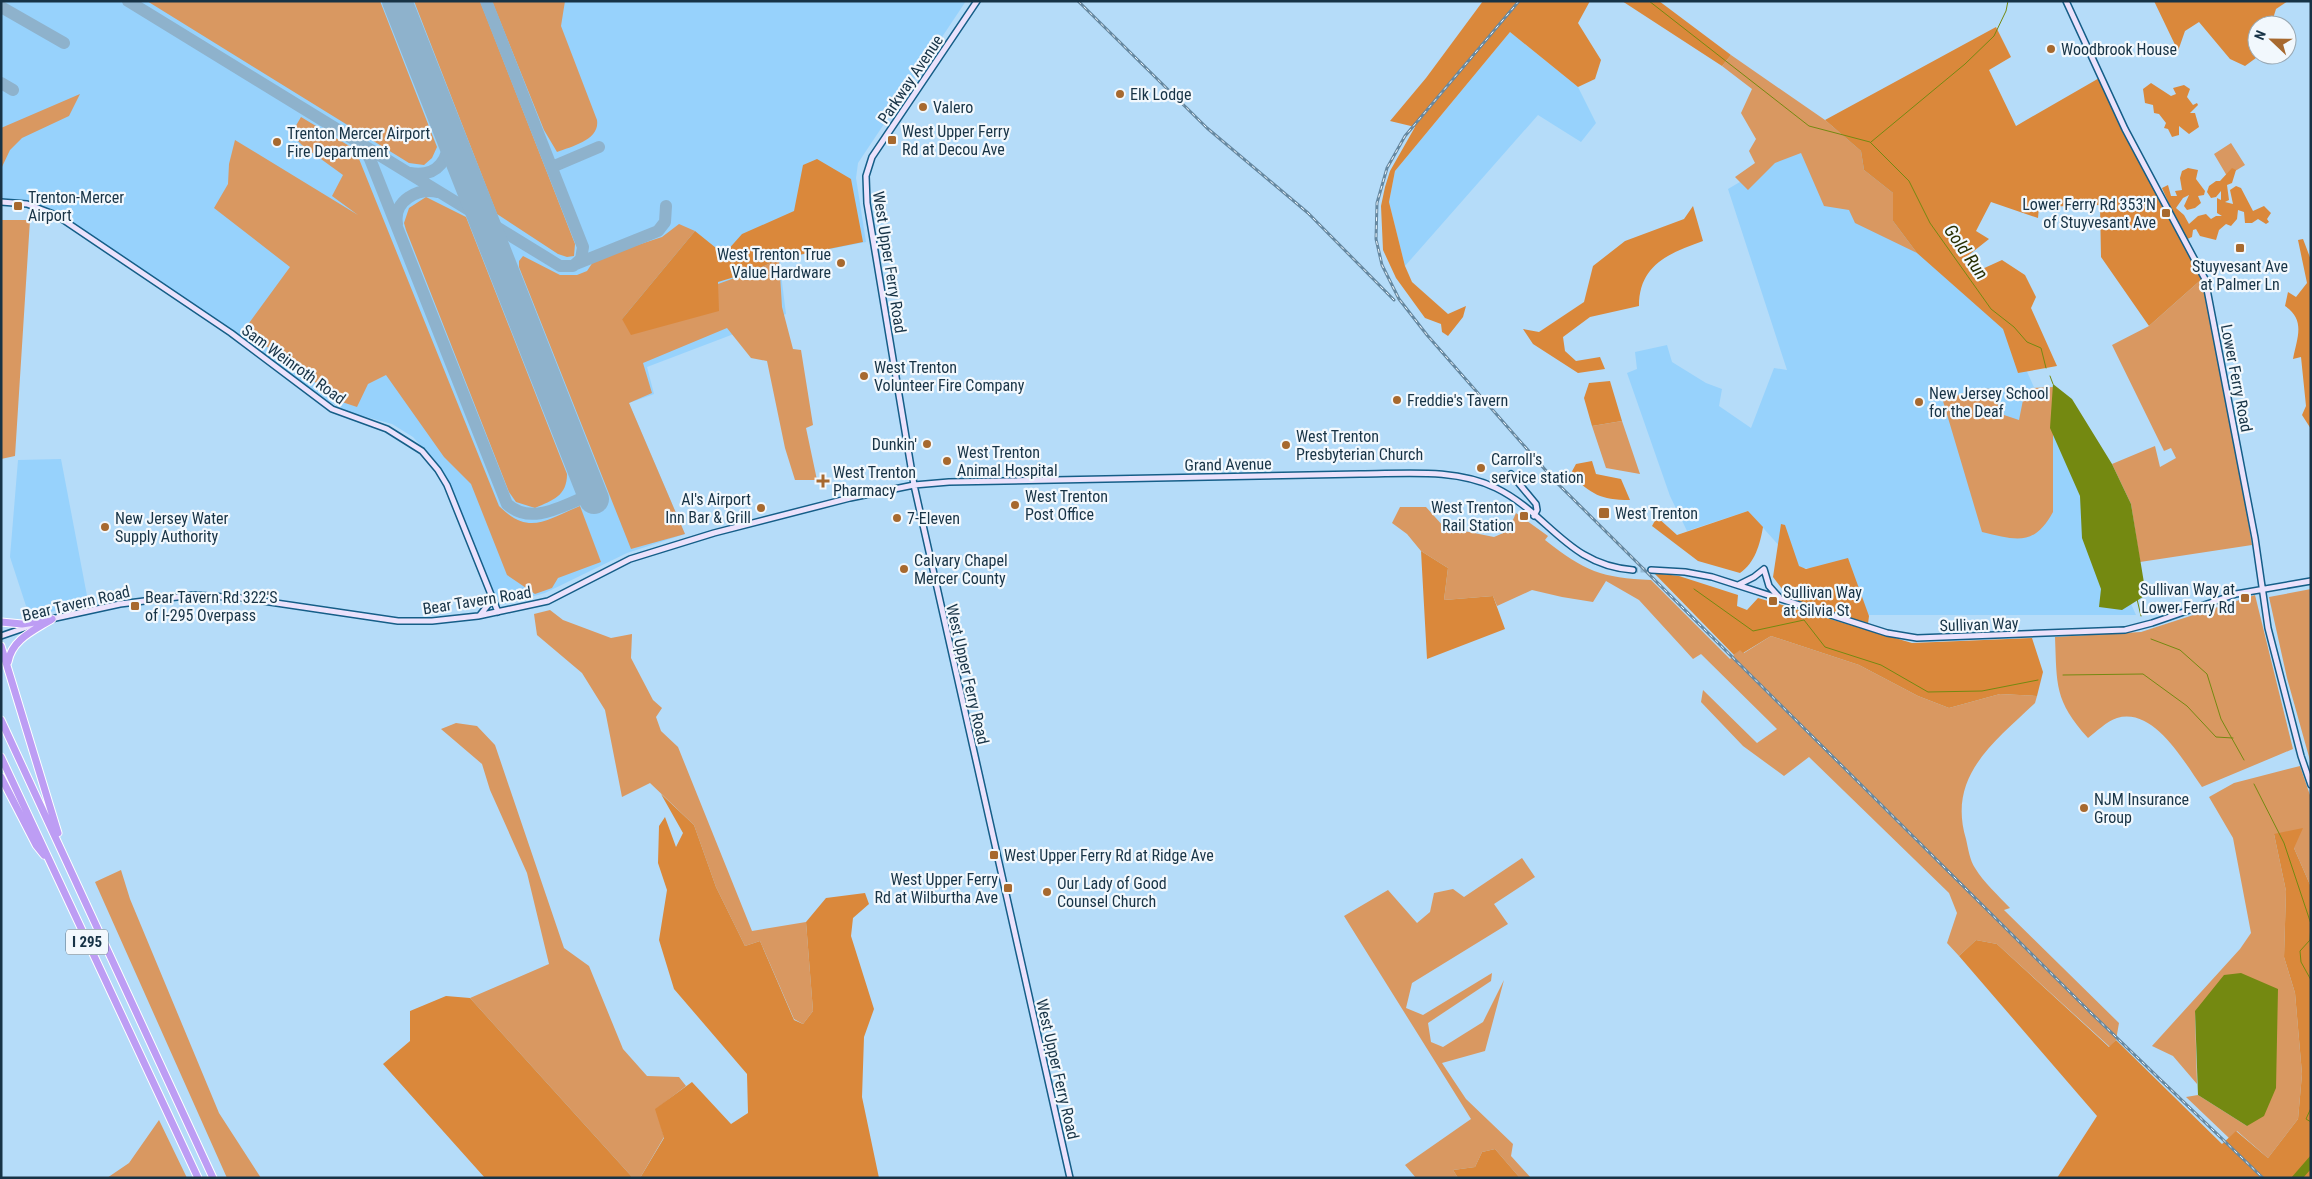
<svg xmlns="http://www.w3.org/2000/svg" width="2312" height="1179" font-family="'Roboto Condensed',sans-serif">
<rect width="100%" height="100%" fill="#b5dcf9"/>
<path fill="#97d2fc" d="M1,1H966L858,163L856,178L866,242L779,259L786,314L647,367L654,394L629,403L685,534L627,553L545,593L505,604L495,597L440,467L413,437L392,424L348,412L320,397L137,266L50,208L27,200L1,198Z
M1510,32L1578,87L1596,123L1581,142L1538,115L1405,266L1389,202L1395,171Z
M1900,88L2136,615H1869L1811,568H1799L1748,511L1687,531L1670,496L1627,373L1637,369L1635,352L1667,345L1672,362L1706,383L1722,389L1719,406L1751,428L1774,368L1787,370L1728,189Z
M61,459L88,601L34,617L28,612L10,557L18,460Z"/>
<path fill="#d99861" d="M147,1H380L437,147L432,158L424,165L409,163Z
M414,1H480L575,244L574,256L567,257L558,254L497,214Z
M492,1H565L561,26L597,120C600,140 572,146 557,152L544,130Z
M1731,55L1825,120L1861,151L1864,170L1893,193V221L1917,253L1855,223L1849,210L1824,206L1801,153L1775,163L1748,190L1735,177L1755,163L1749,151L1756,139L1741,113L1752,89L1722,66Z
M80,94L69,116L22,138L10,150L1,169V128Z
M301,117L351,147L357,154L499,506C529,536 546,520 580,506L601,562L558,578L552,588L535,594L507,575L471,484L444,457L386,375L368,384L357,407L342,402L244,330L290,267L214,208L228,184L229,164L235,140L358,215L332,196L343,175L303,146L291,134Z
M2231,143L2245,165L2227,176L2214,154Z
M426,197L466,217L567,474C567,496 553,500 535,508L516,502L509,492L406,230L404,223L409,208Z
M1,220H30L15,456L1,459Z
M679,224L695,231L622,319L751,272L779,259L782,307L793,349L801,350L813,425L806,428L817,480H795L785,448L767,361L751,358L727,328L643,363L652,393L629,403L685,534L631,549L519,267V261L523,256L560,275H577L587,271L595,259L662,237Z
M2203,278L2219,343L2252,545L2140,562L2131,504L2112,464L2155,446L2160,467L2176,458L2171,448L2164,451L2112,345L2149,326Z
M2053,387V512C2034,547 2016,540 1982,532L1943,401L1976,388L1992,389L2001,414L2019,420L2023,400L2031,388Z
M1622,421L1640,474L1606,468L1592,426Z
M1400,507H1426L1444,527L1494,537L1508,531L1516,513L1548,536L1545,540C1584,571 1602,578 1651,580L1730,659L1740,649L1744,653L1771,636L1859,665L1918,696L1949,708L2000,694L2037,696L2035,703C1994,742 1947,776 1966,839C1968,848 1970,861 1975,868C1984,883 1998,895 2010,908L2004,910L2119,1023L2116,1040L2110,1047L1997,944L1976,940L1959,956L1947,943L1957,913L1949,893L1809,757L1784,776L1743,746L1701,702L1703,690L1757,743L1777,729L1701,654L1693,659L1639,600L1606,581L1593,602L1562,597L1532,590L1497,606L1493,596L1444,600L1448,568L1421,551L1407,534L1392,523Z
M2311,589V764L2287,678L2269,597Z
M2255,595L2293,749L2202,787C2184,762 2154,707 2117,718C2107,721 2096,732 2088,738C2054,700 2057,685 2055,637L2141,632Z
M550,610L563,620L611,638L632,634L631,658L653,700L662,708L656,717L661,731L678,747L752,931L806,922L813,1011L803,1024L794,1019L760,941L745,946L716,887L694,825L650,783L622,797L605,710L582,673L537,635L534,614Z
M456,723L477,726L495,745L564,948L589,966L623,1049L647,1076L679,1077L686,1086L656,1109L664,1137L640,1178H633L470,998L549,964L527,873L490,790L482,764L441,729Z
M2300,766L2311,798V887L2294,848L2274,834L2286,891L2284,957L2295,993L2302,1074L2298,1119L2268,1158L2237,1131L2229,1138L2186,1097L2198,1095L2247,1126L2195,1011L2197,1084L2173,1056L2152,1046L2240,949L2251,933L2233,838L2209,797L2234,783Z
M1522,858L1535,877L1494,904L1508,924L1412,983L1406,1008L1423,1015L1492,973L1491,981L1428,1023L1431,1042L1443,1047L1483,1022L1504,980L1485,1051L1442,1063L1466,1099L1513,1144L1511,1156L1531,1178H1520L1495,1149L1482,1152L1475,1167L1453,1170L1458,1178H1416L1405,1165L1471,1119L1344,916L1388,890L1417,923L1430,912L1434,893L1453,889L1464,897Z
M121,870L130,899L219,1113L261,1178H227L95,882Z
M159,1120L187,1178H107L129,1163Z"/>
<path fill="#da883b" d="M1483,1H1590L1578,23L1601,60L1595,79L1578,87L1510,32L1395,171L1389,202L1405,266L1412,282L1448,314L1466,306L1463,317L1448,336L1442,332L1441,324L1425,318L1396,278L1383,250L1381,206L1385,187L1390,171L1415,127L1390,121L1426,78Z
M1622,1H1659L1731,55L1722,66Z
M2154,1H2288L2276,9L2271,25H2257V55H2260L2245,66L2230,59L2199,22L2185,31L2178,51Z
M1996,27L2011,57L1989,70L2016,126L2101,77L2203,278L2149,326L2101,257L2100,205L2039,207L2038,218L1991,202L1976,231L1989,239L1965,258L1980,270L2002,260L2025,275L2036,297L2031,308L2057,366L2018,373L2003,329L1917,253L1893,221V193L1864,170L1861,151L1825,120Z
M2151,83L2171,96L2176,94L2173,88L2184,85L2190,89L2187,97L2193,105L2197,103L2198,105L2190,113H2195L2199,127L2189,134L2179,126V135L2172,137L2168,129L2164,128L2166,123L2159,114L2154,113L2153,105L2145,103L2143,89Z
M817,159L851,179L863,242L779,259L751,272L718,282L719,311L631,335L622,319L695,231L721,252H726L742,234L794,211L803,165Z
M2188,168L2198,170L2196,179L2205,191L2204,195L2198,196L2201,203L2195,208L2187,210L2184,206L2189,195L2183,198L2176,208L2184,215L2189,224L2198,216L2206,214L2211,219L2216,216H2222L2217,213V198L2221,200V191L2216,197L2211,198L2207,192L2209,186L2216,181H2220L2232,168L2236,170L2232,183L2227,185L2229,200L2225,202L2233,204L2230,190L2236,186L2241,188L2253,211L2264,206L2271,213L2267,219L2269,222L2266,224L2258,219L2252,223H2245L2244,212L2238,210L2237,219L2231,226L2226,224L2219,230L2216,240L2200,236L2196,229L2193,230L2192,237L2185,240L2162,188L2168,185L2171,196H2177L2175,191L2182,190L2180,178L2182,171Z
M1693,206L1703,241C1669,253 1639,265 1639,306L1590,317L1563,337L1565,351L1576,361L1600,357L1605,369L1578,373L1533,344L1523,329L1539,332L1584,302L1593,266L1625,241L1684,219Z
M2303,239L2311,260V429L2302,415L2306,406L2301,357L2293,359C2297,338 2306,320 2285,306L2288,292L2296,297L2307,283L2298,240Z
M1610,381L1622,421L1592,426L1584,398L1589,383Z
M1592,461L1596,474L1621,479L1630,500C1599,500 1593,494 1570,475L1576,464Z
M1748,511L1763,527C1760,544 1755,563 1740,573L1698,561L1652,526L1657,517L1677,535Z
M1781,524L1785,525L1799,566L1806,569L1848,558L1869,616L1868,624L1789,598L1773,577Z
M1421,551L1448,568L1444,600L1493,596L1505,629L1427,659Z
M1654,573L1679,576L1738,595L1737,606L1747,610L1758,598L1912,643L2032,638L2043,672L2037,696L2000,694L1949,708L1918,696L1859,665L1771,636L1743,653L1740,650L1734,655Z
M661,794L694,825L716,887L745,946L760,941L794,1020L803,1024L813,1011L806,922L826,898L865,893L869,904L853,918L851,936L874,1009L864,1037L862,1097L879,1178H640L664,1138L655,1109L692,1082L731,1124L748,1113L747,1074L674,989L659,940L667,890L658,863L659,826L665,817L676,847L683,833Z
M2303,828L2294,848L2311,887V1178H2057L2097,1116L1959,956L1976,940L1997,944L2109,1047L2116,1040L2222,1144L2236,1131L2268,1158L2298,1119L2302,1074L2295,993L2284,957L2286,891L2274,834Z
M446,996L470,998L633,1178H485L383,1064L410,1041V1011Z
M1495,1149L1520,1178H1458L1453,1170L1475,1167L1482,1152Z"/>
<path fill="#748911" d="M2053,384L2072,399L2112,464L2131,504L2146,595L2122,610L2099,607L2101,589L2082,538L2080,496L2050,428Z
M2241,973L2278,989L2276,1088L2264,1116L2247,1126L2198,1095L2195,1011L2224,975Z
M2311,1155V1169L2303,1178H2291Z"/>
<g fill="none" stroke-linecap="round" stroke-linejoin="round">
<path stroke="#748911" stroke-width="1" d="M1649,1L1809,126L1870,142L1909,181L1930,223L1991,309L2014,327L2027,342L2041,348L2046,368
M1871,142L1965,64L1994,36L2006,11L2008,1
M2050,376L2053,384
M1694,589L1753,631L1804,620L1825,647L1881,665L1928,692L1982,691L2038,680
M2137,599L2141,616
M2151,639L2180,650L2207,674L2221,719L2244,760
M2063,675L2143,674L2187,706L2216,737L2233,738
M2254,784L2284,843L2311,924L2310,940L2300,951L2301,962L2311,980
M2311,1108L2306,1119L2311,1122"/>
<path stroke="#8eb2cc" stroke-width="12" d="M128,1L560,266H573L581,259L583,247L486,1
M1,7L64,43
M1,83L13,90
M362,147L370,159L507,504C532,527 565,504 592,494
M552,167L599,147
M410,173C439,178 450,158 449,132
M397,224C393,200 418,188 438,192
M576,264L658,231L665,222L666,206"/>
<path stroke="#8eb2cc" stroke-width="30" d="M397,1L594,499"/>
<path stroke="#95bad5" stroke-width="5" stroke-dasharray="5 2.5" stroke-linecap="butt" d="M1633,570H1651"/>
<defs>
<path id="secondary" d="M977,1L872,157L866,176L867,203L914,485L1070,1178
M2066,1L2125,129L2205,279L2255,538L2268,628L2301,756L2311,785
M1,202L27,204L56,215L231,333L332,409L387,429L422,451L438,470L447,485L498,612
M1511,474L1536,504L1537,510L1534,516
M1651,570L1685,572L1712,577L1887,633L1917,638L2125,630L2152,623L2236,594L2311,581
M1738,585L1754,577L1764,569L1769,586L1779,597
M480,615L488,605L490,595
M51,619L120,604L193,595L242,598L398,621H432L478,616L548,601L630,559L714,533L850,498L914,485L949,482L1360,474C1404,474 1455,468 1496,488C1549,514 1567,565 1633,570
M1,636L33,625"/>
<path id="highway" d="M1,622L22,624L47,620
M1,646L58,833
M8,662C12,639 35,630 52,619
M1,720L213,1178
M1,757L198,1178
M1,777L36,845L44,855"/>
</defs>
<use href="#secondary" stroke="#155e88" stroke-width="8"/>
<use href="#highway" stroke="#fff" stroke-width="9"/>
<use href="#secondary" stroke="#ebe2fc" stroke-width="5"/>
<use href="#highway" stroke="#bd9df4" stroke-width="7"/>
<defs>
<path id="rail" d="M1078,1L1207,128L1308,213L1394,300
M1519,1L1405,136L1387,168L1377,203L1376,239L1382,265L1399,299L1427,335L1555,481L2091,1013L2263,1178"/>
</defs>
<use href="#rail" stroke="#6688a0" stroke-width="3"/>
<use href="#rail" stroke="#f2f8fd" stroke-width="1" stroke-dasharray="4" stroke-linecap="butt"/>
</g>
<g fill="#a7692f" stroke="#f2f8fd" stroke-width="2">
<circle cx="2051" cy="49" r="5"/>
<circle cx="1120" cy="94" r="5"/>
<circle cx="923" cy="107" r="5"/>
<rect x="887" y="135" width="10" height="10" rx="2.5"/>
<circle cx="277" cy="142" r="5"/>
<rect x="13" y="201" width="10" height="10" rx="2.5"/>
<rect x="2161" y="208" width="10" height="10" rx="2.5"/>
<rect x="2235" y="243" width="10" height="10" rx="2.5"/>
<circle cx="841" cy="263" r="5"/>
<circle cx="864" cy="376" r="5"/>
<circle cx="1397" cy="400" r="5"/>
<circle cx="1919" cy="402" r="5"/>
<circle cx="927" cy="444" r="5"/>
<circle cx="1286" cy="445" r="5"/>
<circle cx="947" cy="461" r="5"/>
<circle cx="1481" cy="468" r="5"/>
<path d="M820.5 473.5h5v5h5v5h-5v5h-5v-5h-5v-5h5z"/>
<circle cx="1015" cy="505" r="5"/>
<circle cx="761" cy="508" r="5"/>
<rect x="1598" y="507" width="12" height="12" rx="2.5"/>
<rect x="1519" y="511" width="10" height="10" rx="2.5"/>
<circle cx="897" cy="518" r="5"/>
<circle cx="105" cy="527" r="5"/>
<circle cx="904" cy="569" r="5"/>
<rect x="2240" y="593" width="10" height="10" rx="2.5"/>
<rect x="1768" y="596" width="10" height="10" rx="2.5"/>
<rect x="130" y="601" width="10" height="10" rx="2.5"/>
<circle cx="2084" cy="808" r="5"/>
<rect x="989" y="850" width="10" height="10" rx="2.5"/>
<rect x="1003" y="883" width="10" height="10" rx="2.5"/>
<circle cx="1047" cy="892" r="5"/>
</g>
<g text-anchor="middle" stroke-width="4.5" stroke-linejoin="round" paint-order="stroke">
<rect fill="#f2f8fd" stroke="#596e7d" stroke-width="1" x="66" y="929.5" width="42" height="25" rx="4"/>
<g font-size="15" font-weight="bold" fill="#173346">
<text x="87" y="947">I 295</text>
</g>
<g font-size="16" fill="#173346" stroke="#f2f8fd" text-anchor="start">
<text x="2061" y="55">Woodbrook House</text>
<text x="1130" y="100">Elk Lodge</text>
<text x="933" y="113">Valero</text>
<text x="902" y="137">West Upper Ferry<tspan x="902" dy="18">Rd at Decou Ave</tspan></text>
<text x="287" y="139">Trenton Mercer Airport<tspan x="287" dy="18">Fire Department</tspan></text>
<text x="28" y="203">Trenton-Mercer<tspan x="28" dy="18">Airport</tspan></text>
<text x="2156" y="210" text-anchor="end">Lower Ferry Rd 353'N<tspan x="2156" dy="18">of Stuyvesant Ave</tspan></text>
<text x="831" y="260" text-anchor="end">West Trenton True<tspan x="831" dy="18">Value Hardware</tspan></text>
<text x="2240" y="272" text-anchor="middle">Stuyvesant Ave<tspan x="2240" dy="18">at Palmer Ln</tspan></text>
<text x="874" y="373">West Trenton<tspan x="874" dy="18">Volunteer Fire Company</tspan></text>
<text x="1929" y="399">New Jersey School<tspan x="1929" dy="18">for the Deaf</tspan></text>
<text x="1407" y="406">Freddie's Tavern</text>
<text x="1296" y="442">West Trenton<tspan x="1296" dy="18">Presbyterian Church</tspan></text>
<text x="917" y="450" text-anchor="end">Dunkin'</text>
<text x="957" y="458">West Trenton<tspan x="957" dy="18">Animal Hospital</tspan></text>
<text x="1491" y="465">Carroll's<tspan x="1491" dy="18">service station</tspan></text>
<text x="833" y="478">West Trenton<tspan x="833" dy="18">Pharmacy</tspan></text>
<text x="1025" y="502">West Trenton<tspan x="1025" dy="18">Post Office</tspan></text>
<text x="751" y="505" text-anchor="end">Al's Airport<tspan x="751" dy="18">Inn Bar &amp; Grill</tspan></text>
<text x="1514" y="513" text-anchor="end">West Trenton<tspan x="1514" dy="18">Rail Station</tspan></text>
<text x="1615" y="519">West Trenton</text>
<text x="115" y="524">New Jersey Water<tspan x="115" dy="18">Supply Authority</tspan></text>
<text x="907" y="524">7-Eleven</text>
<text x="914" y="566">Calvary Chapel<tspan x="914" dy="18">Mercer County</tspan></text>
<text x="2235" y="595" text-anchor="end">Sullivan Way at<tspan x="2235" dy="18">Lower Ferry Rd</tspan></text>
<text x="1783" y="598">Sullivan Way<tspan x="1783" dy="18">at Silvia St</tspan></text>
<text x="145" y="603">Bear Tavern Rd 322'S<tspan x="145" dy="18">of I-295 Overpass</tspan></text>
<text x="2094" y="805">NJM Insurance<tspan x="2094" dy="18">Group</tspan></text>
<text x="1004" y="861">West Upper Ferry Rd at Ridge Ave</text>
<text x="998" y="885" text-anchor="end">West Upper Ferry<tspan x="998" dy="18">Rd at Wilburtha Ave</tspan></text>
<text x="1057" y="889">Our Lady of Good<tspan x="1057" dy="18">Counsel Church</tspan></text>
</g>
<g font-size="16" fill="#173346" stroke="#f2f8fd">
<text transform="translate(910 79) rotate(-56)" y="6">Parkway Avenue</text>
<text transform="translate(890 262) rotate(81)" y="6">West Upper Ferry Road</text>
<text transform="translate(294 364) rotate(36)" y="6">Sam Weinroth Road</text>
<text transform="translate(2237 378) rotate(79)" y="6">Lower Ferry Road</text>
<text transform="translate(1228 464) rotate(-1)" y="6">Grand Avenue</text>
<text transform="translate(477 600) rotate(-9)" y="6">Bear Tavern Road</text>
<text transform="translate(76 603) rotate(-13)" y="6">Bear Tavern Road</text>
<text transform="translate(1979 624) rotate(-2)" y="6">Sullivan Way</text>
<text transform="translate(968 674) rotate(77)" y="6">West Upper Ferry Road</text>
<text transform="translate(1058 1069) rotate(77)" y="6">West Upper Ferry Road</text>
</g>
<g font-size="18" font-style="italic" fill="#272f02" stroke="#f2f8fd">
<text transform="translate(1966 252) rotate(55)" y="6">Gold Run</text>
</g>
</g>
<rect width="2312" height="1179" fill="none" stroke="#173346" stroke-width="5"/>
<g transform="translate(2272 40) rotate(292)"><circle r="24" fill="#f2f8fd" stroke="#9aa9b4"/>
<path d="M0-4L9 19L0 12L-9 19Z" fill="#a7692f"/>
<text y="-8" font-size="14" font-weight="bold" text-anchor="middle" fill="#173346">N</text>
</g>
</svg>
